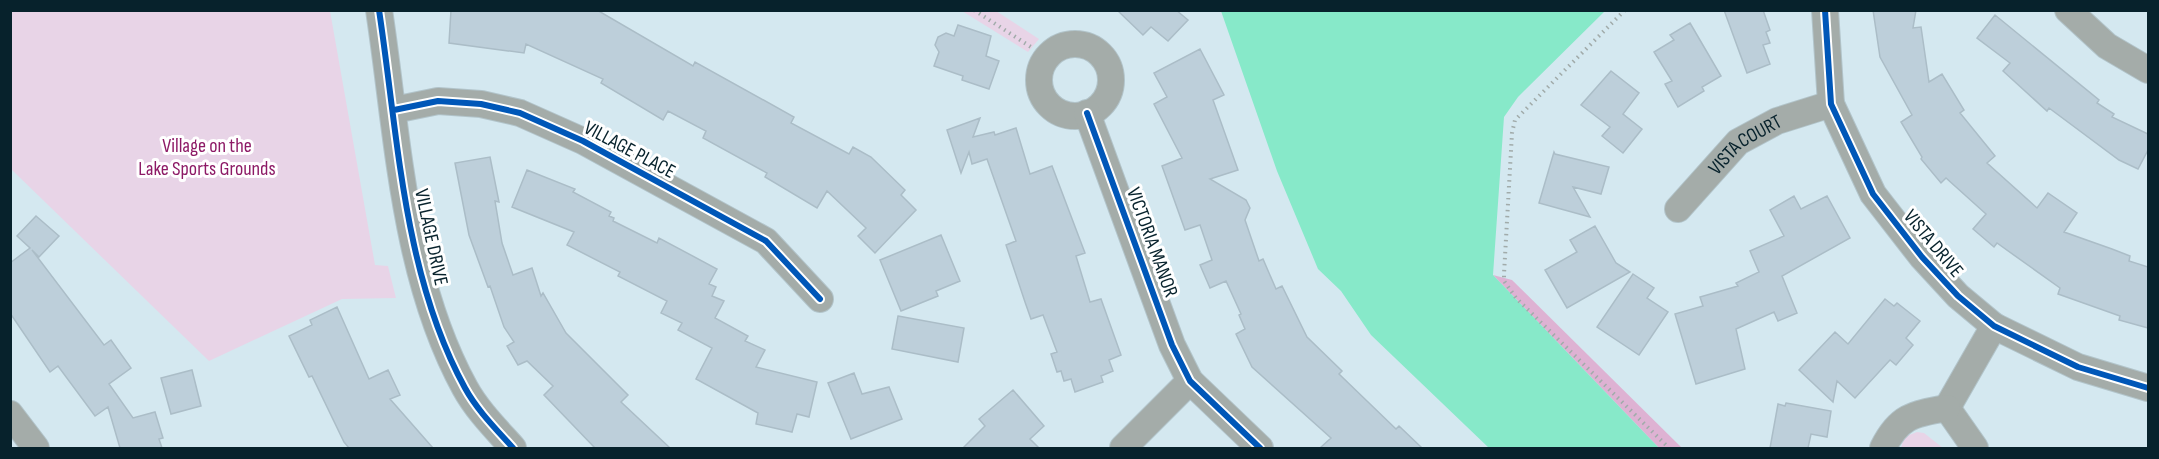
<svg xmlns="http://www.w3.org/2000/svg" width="2159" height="459" font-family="'Sofia Sans Condensed',sans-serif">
<rect width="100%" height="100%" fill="#d4e8f0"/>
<path fill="#e8d4e7" d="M10,11H330L375,265L388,266L396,298L342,299L209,361L11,169Z
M962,11H996L1039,39L1028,52Z
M1917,432L1924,433L1943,448H1901L1904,437Z"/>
<path fill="#deb2d3" d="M1493,275L1512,280L1682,448H1659Z"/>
<path fill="#87e9c9" d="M1221,11H1605L1518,97L1504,117L1493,275L1659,448H1489L1371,335L1341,291L1318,269L1277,171Z"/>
<path fill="#bdcfda" stroke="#abbdc7" stroke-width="1.5" d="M451,10H597L693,66L695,62L794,117L791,123L849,154L853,147L871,157L905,190L901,195L916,210L875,253L858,236L866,228L827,191L817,208L765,177L767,173L703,138L706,131L668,111L663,120L601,83L603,79L526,44L524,53L449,43Z
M1117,10H1176L1188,20L1168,41L1151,27L1143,35Z
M1724,10H1763L1770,30L1766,32L1770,43L1763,45L1770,64L1747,73Z
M1873,10H1916L1913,28L1921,27L1929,82L1942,74L1964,110L1960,113L1995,156L1987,163L2037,208L2048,193L2077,213L2064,232L2112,249L2130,256L2129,261L2148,267V328L2119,320L2120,316L2058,294L2060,288L1997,243L1994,247L1973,229L1986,214L1946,178L1941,183L1921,159L1922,157L1901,122L1912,115L1880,57Z
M1995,15L2099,100L2097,103L2114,114L2112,117L2148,134V150L2138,169L2119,160L2049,108L2047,111L2003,71L2010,63L1977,38Z
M1690,23L1721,76L1702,87L1704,91L1678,107L1665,84L1672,81L1654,52L1674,40L1670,35Z
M958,25L991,36L986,56L999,61L989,89L962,80L963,76L934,66L939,52L935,45L938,37L946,33L954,36Z
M1200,49L1224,95L1213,100L1238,170L1210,179L1246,200L1250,208L1245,220L1259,261L1263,259L1276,289L1282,286L1307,337L1342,371L1339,374L1396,429L1399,426L1422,448H1320L1331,438L1252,367L1236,334L1245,329L1239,315L1241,314L1226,281L1210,288L1200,265L1212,260L1200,225L1185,230L1162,166L1182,158L1154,104L1167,97L1154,73Z
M1611,71L1639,93L1623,114L1642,129L1623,153L1602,136L1610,127L1581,105Z
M980,118L973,137L994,132L995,135L1016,128L1030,174L1052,166L1085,253L1076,256L1090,302L1101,299L1121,355L1109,360L1113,371L1101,376L1103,382L1075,392L1071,379L1064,381L1061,371L1057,372L1051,354L1057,352L1043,315L1031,319L1025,302L1006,245L1016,241L987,159L972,164L969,152L961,173L947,130Z
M1554,152L1555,154L1609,167L1601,194L1573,187L1590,217L1539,203Z
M490,157L499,202L495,201L502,243L513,275L532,268L541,296L543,293L566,333L628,395L621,402L670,448H595L544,395L553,386L527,361L518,365L507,346L514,342L504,327L490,286L488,287L469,235L455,163Z
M527,170L575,189L573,192L611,212L609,216L614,218L613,221L657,243L659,238L717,269L709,284L716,287L712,296L724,301L715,318L748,336L745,341L765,350L756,367L817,382L809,417L797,414L792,432L756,424L758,413L696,379L712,348L678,330L682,323L661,313L667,301L618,276L620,272L567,245L574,232L512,207Z
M1794,196L1801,209L1827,196L1850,238L1782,276L1797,313L1778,321L1774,312L1736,329L1745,369L1696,384L1675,314L1703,306L1700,297L1738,286L1736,283L1759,272L1750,251L1784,236L1770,210Z
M36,216L59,236L39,257L32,250L104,345L111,340L131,368L109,384L133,418L155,412L163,438L159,439L162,448H120L108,407L95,416L58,366L50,372L10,313V263L30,248L17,236Z
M1595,226L1616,263L1630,272L1567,308L1545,270L1577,252L1570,240Z
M941,235L960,281L936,291L938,296L901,311L880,260Z
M1633,274L1654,288L1647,298L1668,312L1639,355L1597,327Z
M1885,299L1894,306L1897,303L1920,321L1906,338L1913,345L1896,365L1890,360L1855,398L1837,381L1833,402L1799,370L1835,332L1848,344Z
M337,307L369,379L388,370L400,395L390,399L433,448H349L344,442L312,376L309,377L289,336L312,325L310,320Z
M898,316L964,328L958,362L892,349Z
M192,370L201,406L171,414L161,378Z
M854,373L862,394L889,387L902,419L851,439L828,383Z
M1013,390L1044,426L1030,439L1039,448H963L985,426L979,419Z
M1786,403L1831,411L1827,437L1811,434L1808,448H1770L1778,404L1785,406Z"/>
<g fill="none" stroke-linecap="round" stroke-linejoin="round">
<defs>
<g id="minor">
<path d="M379,10C398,135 403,275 465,388C477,410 496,429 513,448"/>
<path d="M1825,10L1831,104L1873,194L1922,257L1958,296L1994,326L2078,367L2148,388"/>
<path d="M2068,10L2107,46L2148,70"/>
<circle cx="1075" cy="80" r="36"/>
<path d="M394,110L438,101L481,104L520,113L583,141L766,241L820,299"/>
<path d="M1087,113L1172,345L1190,381L1260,448"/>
<path id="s1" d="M1678,209L1738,142L1777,121L1831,104"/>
<path d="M1947,408L1994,326"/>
<path d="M1947,408L1975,448"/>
<path d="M10,414L36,448"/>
<path d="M1123,448L1190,381"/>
<path d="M1883,448C1899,416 1913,414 1947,408"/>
</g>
</defs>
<use href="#minor" stroke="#b2c4ca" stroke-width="28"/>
<path stroke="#a1abaa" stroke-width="4" stroke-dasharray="1.5 4.5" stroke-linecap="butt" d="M974,10L1034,49
M1625,10L1515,120L1512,133L1504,274V281L1516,298L1669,448"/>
<use href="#minor" stroke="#a4aca9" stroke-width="26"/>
<defs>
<path id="cycleway" d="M379,10C398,135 403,275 465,388C477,410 496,429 513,448
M1825,10L1831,104L1873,194L1922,257L1958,296L1994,326L2078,367L2148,388
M394,110L438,101L481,104L520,113L583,141L766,241L820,299
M1087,113L1172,345L1190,381L1260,448"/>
</defs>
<use href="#cycleway" stroke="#fff" stroke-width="10"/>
<use href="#cycleway" stroke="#0057b8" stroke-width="6"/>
</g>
<g text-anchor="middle" stroke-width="6" stroke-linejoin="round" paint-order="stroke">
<g font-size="20" fill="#8d1a66" stroke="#fff">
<text x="207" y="152">Village on the<tspan x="207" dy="23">Lake Sports Grounds</tspan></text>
</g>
<g font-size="20" fill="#07222c" stroke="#fff">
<text dy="7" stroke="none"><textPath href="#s1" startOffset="94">VISTA COURT</textPath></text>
<text transform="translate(630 149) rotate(28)" y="7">VILLAGE PLACE</text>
<text transform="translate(432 237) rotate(78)" y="7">VILLAGE DRIVE</text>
<text transform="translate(1153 242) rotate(70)" y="7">VICTORIA MANOR</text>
<text transform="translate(1934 243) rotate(50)" y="7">VISTA DRIVE</text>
</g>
</g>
<rect width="2159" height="459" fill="none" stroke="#07222c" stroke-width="24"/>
</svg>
